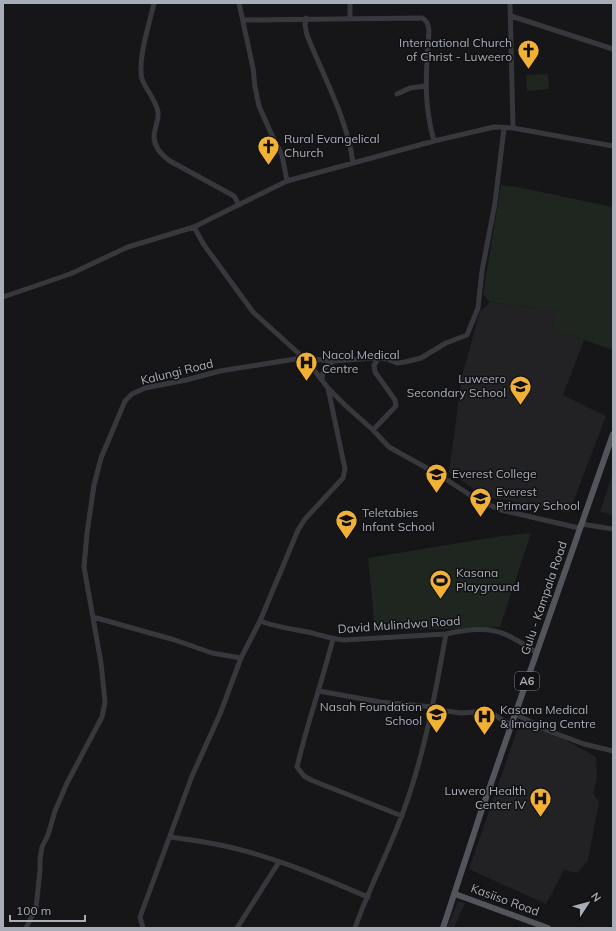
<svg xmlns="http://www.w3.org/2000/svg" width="616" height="931" font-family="Mulish,sans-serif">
<rect width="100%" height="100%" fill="#161618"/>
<path fill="#222225" d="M490,302L535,308H556L553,329L584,340L563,395L606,416L569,513L484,496L449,472L462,376L480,311Z
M613,473V515L600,512Z
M522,716L596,757L597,779L593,793L599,802L588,860L577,873L564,870L546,904L469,869Z
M458,901L465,903L454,928H447Z"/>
<path fill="#1e261f" d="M548,74L549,89L527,91L526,75Z
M501,185L517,187L613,207V350L553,329L556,308H535L490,302L483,294Z
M531,533L500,627L375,631L368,558L502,536Z"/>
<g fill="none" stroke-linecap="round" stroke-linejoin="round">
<path stroke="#37383d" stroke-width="5" d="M154,3C150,22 137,60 142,79C146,90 156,100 158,112C159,119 156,124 155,130C151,144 160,154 170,161L234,196L239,205
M239,3L253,68L255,87L259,106L270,131L282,155L287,181
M510,3L513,128
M511,16L613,49
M306,18L305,25L307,35C324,78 347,118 353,163
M350,18V3
M243,20L422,18C428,21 428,25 429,31C426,72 423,102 434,141
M397,94L410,88L426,86
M194,227L204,245L253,312L307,361L328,388L346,406L373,430L389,447L441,476L476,499L501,510L579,528
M3,297L70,274L128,247L194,227L287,181L434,141L494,127L513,128L613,146
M322,379C323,369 325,366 334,361
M373,430L396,406L395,400L375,372L374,365L378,359
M581,524L613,529
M93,617L175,640L212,653L241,658
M260,621C276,627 291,629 308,632C320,635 332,639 344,640L446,634C466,629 488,626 507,635C518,640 528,647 537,653
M333,639C322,682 307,724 297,767L304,776L311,780L402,816
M319,691L380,702L433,707L446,711L461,713L488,711L511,725
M515,714L549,731L584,744L613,751
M170,837C185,839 200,841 215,844C268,854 318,876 368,897
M26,928L36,908L40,870V859L42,847L48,835L55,811L67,783L102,717L105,702L101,663L84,567L87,533L94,485L101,458L125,401L132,394L145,388L186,380L220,371L302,358L334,361L374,358L387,359L397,363L405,362L421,358L446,343L467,335L478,308L482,271L495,203L504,128
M143,928L140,917L192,776L220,714L241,658L260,621L298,530L305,519L343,478L345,469L328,388
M237,928L279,862
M355,928C368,890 388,853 402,815C424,757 435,695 446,634"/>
<path stroke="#53555c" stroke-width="6" d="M455,894L548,928
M443,928L481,812L613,434"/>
</g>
<defs>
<symbol id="church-pin" viewBox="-11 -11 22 30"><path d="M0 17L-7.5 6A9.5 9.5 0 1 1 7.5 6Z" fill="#f2b134" stroke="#111113"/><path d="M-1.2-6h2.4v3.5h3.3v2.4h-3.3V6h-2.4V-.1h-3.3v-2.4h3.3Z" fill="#111"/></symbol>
<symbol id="hospital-pin" viewBox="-11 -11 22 30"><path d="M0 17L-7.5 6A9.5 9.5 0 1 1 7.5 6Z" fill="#f2b134" stroke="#111113"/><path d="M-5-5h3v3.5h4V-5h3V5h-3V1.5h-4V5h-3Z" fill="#111"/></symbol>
<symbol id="school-pin" viewBox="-11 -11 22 30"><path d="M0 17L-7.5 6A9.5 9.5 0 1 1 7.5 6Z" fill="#f2b134" stroke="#111113"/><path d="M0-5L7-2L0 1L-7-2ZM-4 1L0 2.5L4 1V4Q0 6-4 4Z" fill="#111"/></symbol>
<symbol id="stadium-pin" viewBox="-11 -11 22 30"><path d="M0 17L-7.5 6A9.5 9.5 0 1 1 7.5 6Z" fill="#f2b134" stroke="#111113"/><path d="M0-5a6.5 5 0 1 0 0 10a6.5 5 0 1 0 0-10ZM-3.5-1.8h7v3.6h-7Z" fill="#111"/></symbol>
</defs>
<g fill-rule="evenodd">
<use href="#church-pin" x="516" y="38" width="25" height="34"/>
<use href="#church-pin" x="256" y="134" width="25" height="34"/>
<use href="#hospital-pin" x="294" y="350" width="25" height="34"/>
<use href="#school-pin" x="508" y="374" width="25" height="34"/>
<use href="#school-pin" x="424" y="462" width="25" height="34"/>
<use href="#school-pin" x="468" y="486" width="25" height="34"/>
<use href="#school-pin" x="334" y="508" width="25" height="34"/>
<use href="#stadium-pin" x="428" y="568" width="25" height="34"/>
<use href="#school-pin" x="424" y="702" width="25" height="34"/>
<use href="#hospital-pin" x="472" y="704" width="25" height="34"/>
<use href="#hospital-pin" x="528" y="786" width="25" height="34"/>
</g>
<g text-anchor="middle" stroke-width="3" stroke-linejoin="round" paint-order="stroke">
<rect fill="#111113" stroke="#7b7e86" stroke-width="1" x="515" y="672" width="24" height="18" rx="3"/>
<g font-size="11" font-weight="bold" fill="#a8adb8">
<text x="527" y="685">A6</text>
</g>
<g font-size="12" fill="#a8adb8" stroke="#111113" text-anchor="start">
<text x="512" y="47" text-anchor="end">International Church<tspan x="512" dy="14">of Christ - Luweero</tspan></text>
<text x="284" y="143">Rural Evangelical<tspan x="284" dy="14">Church</tspan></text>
<text x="322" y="359">Nacol Medical<tspan x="322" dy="14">Centre</tspan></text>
<text x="506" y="383" text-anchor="end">Luweero<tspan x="506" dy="14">Secondary School</tspan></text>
<text x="452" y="478">Everest College</text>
<text x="496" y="496">Everest<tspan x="496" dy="14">Primary School</tspan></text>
<text x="362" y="517">Teletabies<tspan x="362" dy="14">Infant School</tspan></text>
<text x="456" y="577">Kasana<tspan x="456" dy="14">Playground</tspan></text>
<text x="422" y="711" text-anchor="end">Nasah Foundation<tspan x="422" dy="14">School</tspan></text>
<text x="500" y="714">Kasana Medical<tspan x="500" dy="14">&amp; Imaging Centre</tspan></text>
<text x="526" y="795" text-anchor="end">Luwero Health<tspan x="526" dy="14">Center IV</tspan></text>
</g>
<g font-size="12" fill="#a8adb8" stroke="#111113">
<text transform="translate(177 372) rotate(-14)" y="4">Kalungi Road</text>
<text transform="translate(544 598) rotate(-71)" y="4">Gulu - Kampala Road</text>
<text transform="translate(399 625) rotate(-4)" y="4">David Mulindwa Road</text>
<text transform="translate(505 900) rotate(20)" y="4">Kasiiso Road</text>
</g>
</g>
<rect width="616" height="931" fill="none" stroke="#a8adb8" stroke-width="8"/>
<g transform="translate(588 903) rotate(54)" stroke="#111113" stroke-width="3" paint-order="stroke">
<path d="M0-3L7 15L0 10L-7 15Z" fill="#a8adb8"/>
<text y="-6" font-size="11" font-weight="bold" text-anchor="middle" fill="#a8adb8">N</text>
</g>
<path d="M10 915v6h75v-6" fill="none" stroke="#a8adb8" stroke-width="2"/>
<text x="16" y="915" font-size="12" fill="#a8adb8" stroke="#111113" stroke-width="3" paint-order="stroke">100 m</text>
</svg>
